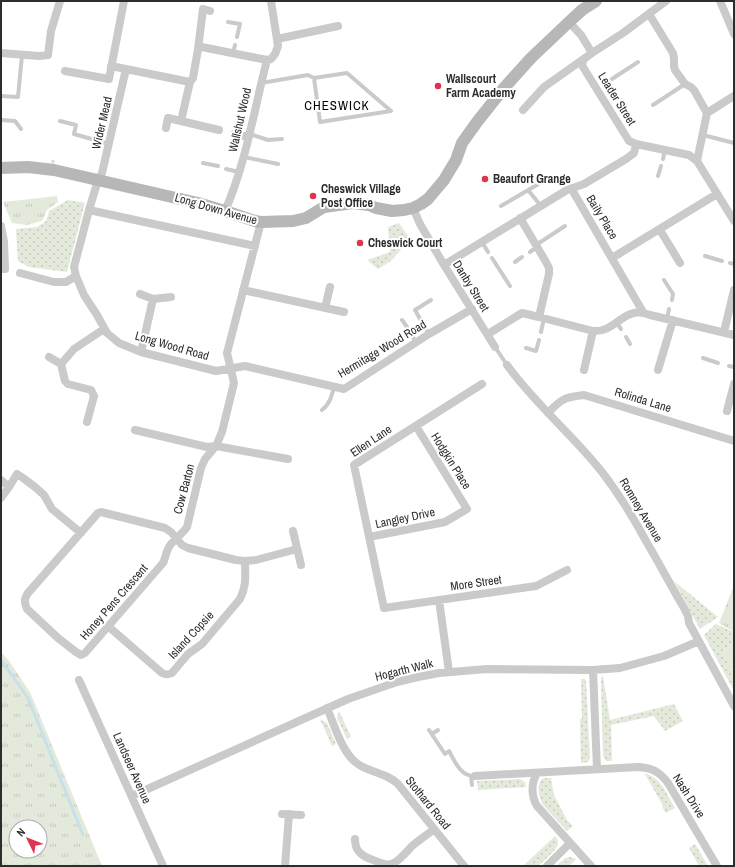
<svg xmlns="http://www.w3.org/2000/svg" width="735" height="867" font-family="'Archivo Narrow',sans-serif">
<defs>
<pattern id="grass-dots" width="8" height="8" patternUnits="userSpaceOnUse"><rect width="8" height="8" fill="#e4eadb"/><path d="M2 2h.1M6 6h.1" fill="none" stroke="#c4c9bc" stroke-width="1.8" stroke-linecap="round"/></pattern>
<pattern id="park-tufts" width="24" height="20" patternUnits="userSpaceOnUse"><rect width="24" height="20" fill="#e4eadb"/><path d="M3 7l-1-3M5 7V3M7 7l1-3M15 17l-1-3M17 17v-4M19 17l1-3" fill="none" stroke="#c4c9bc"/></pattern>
</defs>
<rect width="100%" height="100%" fill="#fff"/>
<path fill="url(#grass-dots)" d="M68,200L85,203L67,272L29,267L18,261L16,229L37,227L46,221L49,211Z
M399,223L410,239L391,261L378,269L367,260L390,252L388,227Z
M674,581L718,617L700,629Z
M716,624L734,632V642L722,652L734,673V691L704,635Z
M603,676L610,720L674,704L683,721L665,731L654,716L611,725L612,761H606L603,756L601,680V678Z
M581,679H585L586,682L590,757L588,762L581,763L580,719H582Z
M339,711L351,737L347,739L337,718Z
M320,719L327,723L336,744L332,746Z
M645,774C661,777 667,795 675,808L666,813L662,807L663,806Z
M544,778H551L554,795L567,820L573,826L567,831L543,805C539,797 535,783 544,778Z
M520,779L525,782L526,787L478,790L477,781Z
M555,836C556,837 558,840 558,841C560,848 543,861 538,866H523Z
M695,844L708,866H699L689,848Z
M571,857L576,859L569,866H556L565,858Z"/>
<path fill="url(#park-tufts)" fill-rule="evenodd" d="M57,196L58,202L47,210L42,221L27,225L12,223L3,202Z
M734,585V632L719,623Z
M734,642V673L722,652Z
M1,652L9,661L30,692L102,866H1ZM16,827H40V851H16Z"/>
<path fill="#e4eadb" d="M1,684L11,697L1,705Z"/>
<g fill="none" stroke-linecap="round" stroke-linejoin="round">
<path stroke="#c7e0ea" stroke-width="3" d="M53,162V161
M1,660L28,698L83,835"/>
<path stroke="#cacaca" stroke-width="4" d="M228,22L240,24L237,37
M233,53L235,45
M612,79L638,62
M261,83L308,75L314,78L347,73L391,111L320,122L314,78
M1,96L18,97L22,55
M653,105L685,84
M1,120L15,121L21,129
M60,121L76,125L74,134L109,144
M250,134L268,140L282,139
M703,135L734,143
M244,157L278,164
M663,159L665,150
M203,163L218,166
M226,169L239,172
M658,176L661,166
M528,190L541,206
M501,206L547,179
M482,242L488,252
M536,245L565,226
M530,252L537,247
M705,256L722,261
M492,258L510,286
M515,262L522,257
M730,263L734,264
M664,280L673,294L672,300
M420,319L415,310L431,300
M667,319L669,309
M402,320L407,327
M616,322L621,329
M424,326L429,334
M541,332L544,318
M411,334L416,342
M626,337L630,344
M495,347L507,365
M526,348L536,351L539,340
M703,358L718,363
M729,366L734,367
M322,410C330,404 332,395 334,387
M429,730L445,754L449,751C455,762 461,777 475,776
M432,734L438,730
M471,776L472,785"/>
<path stroke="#cacaca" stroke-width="8" d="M720,1L734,34
M649,14L673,53L674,59V67L675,70L685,84L691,87L694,90L707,113
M569,22L581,35L592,53L623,33L666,1
M277,39L338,26
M198,49L203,9L210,11
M1,53L39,56L48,55L51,31L60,1
M592,53C587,57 580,60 583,67L629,141L636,144L689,155L697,161L734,221
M111,66L190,82L193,78L198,49L202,47L267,60
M126,69L102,173L98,180L89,210L74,267L76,276L84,295L97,315L107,333L119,343L141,352L216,371L245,366L344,389L429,334L472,309
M65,71L109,79L124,1
M523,110L544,87L585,58
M181,121L190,82
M166,128L168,118L219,130
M234,134L249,137
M697,161L707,113L734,96
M571,188L643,312
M413,208L420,224L444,265L495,347
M89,210L255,246
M225,211C246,163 254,110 267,60L271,59L275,54L278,46L271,1
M520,218L546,262L549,268V274L539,317
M261,222L227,353L234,383L222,432L216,446L205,459L201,468L187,527C182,534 176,538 171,544C166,550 166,557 163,563L85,653L81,655L76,652L58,638L27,609C24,602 24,599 28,593L98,513L101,512L165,528L171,532L182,545L188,548L236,560L245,561L256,560L297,549
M1,226L4,242L5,269H1
M660,230L680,263
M612,258L717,194
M444,265L567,190L584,184L626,159L634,153L636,144
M20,273L54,282H66L76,276
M243,290L344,312
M140,294L153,299L171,297
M325,308L330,287
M724,332L734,290
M488,334L522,313L539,317L593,331C616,333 624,304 650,315L734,335
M141,352L153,299
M49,357L61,364L65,381L68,384L91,390L94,396L87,422
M61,364L74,349L104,329
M507,365C535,404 573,435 602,472C619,494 633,517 646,541C659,563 671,586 684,608L688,616L689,623L734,706
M584,370L593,331
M658,370L673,320
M482,384L354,465L384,608L536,586L567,570
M727,411L734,384
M548,413C561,399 565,397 584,395L734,441
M135,430L207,447L216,446L288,459
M1,480L9,487L17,474L23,478L35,487L44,495L52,509L81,533
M1,498L9,487
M293,531L301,565
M369,537L445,522L467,509L416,426
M439,600L449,672
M109,627L162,673C166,675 168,675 172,673L188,654L202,644L240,599C247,585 245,575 245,561
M593,670L597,769
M79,680L163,866
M327,708C335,726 343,757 361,766C374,773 388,774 398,784L464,866
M537,773C531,783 531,796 537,806L591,866
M475,776L638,767C652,768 659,771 668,783L717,866
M132,796L348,699L397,682L418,677L439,673L487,669L593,670L620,668L664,656L699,641
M282,814L301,815
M355,839C355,849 359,854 368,858C373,860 386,866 391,864C398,863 407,851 412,846C419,840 427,835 434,829
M285,866L289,814
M547,866L570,843"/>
<path stroke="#b7b7b7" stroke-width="12" d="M1,168L28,167L54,170L198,203L225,211L255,221L261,222L293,221L306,218L324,207L353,203L369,205L376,208L392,211L404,210L413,208L421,204L428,199L444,180L456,160L462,143L477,122L504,88L531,58L569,22L582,10L596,1"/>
</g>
<g fill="#e1324e" stroke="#fff" stroke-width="1.5">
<circle cx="438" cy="86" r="4"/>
<circle cx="485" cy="179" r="4"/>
<circle cx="313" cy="196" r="4"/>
<circle cx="360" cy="243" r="4"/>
</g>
<g text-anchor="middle" stroke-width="4" stroke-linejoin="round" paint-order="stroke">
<g font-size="12" font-weight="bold" fill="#2d2d2d" stroke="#fff" text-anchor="start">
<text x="446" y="83">Wallscourt<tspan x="446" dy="14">Farm Academy</tspan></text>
<text x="493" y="183">Beaufort Grange</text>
<text x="321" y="193">Cheswick Village<tspan x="321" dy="14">Post Office</tspan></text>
<text x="368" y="247">Cheswick Court</text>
</g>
<g font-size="12" fill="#2d2d2d" stroke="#fff">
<text transform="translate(617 99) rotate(58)" y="4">Leader Street</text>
<text transform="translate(240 120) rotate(-77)" y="4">Wallshut Wood</text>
<text transform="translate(102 123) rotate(-77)" y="4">Wider Mead</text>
<text transform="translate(216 209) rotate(16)" y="4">Long Down Avenue</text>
<text transform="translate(602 217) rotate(59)" y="4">Baily Place</text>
<text transform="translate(471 286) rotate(58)" y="4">Danby Street</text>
<text transform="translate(172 346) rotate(16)" y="4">Long Wood Road</text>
<text transform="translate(382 349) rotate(-31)" y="4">Hermitage Wood Road</text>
<text transform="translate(643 400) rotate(17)" y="4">Rolinda Lane</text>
<text transform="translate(371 441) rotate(-34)" y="4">Ellen Lane</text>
<text transform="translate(451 461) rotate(58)" y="4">Hodgkin Place</text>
<text transform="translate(184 489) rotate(-75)" y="4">Cow Barton</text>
<text transform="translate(641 510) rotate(59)" y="4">Romney Avenue</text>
<text transform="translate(405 518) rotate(-12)" y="4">Langley Drive</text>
<text transform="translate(476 583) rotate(-8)" y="4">More Street</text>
<text transform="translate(114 602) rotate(-49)" y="4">Honey Pens Crescent</text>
<text transform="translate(191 635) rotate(-47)" y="4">Island Copsie</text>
<text transform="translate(404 670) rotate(-14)" y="4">Hogarth Walk</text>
<text transform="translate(132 768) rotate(66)" y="4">Landseer Avenue</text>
<text transform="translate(689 796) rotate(58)" y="4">Nash Drive</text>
<text transform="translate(428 803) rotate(51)" y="4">Stothard Road</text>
</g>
<g font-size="13" letter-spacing="1" fill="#000" stroke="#fff">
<text x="337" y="110">CHESWICK</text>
</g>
</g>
<rect width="735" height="867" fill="none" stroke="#2d2d2d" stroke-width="4"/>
<g transform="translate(28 839) rotate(313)"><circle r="19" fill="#ffffff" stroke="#ababab"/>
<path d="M0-3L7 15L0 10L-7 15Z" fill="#e1324e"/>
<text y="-6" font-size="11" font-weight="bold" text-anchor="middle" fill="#2d2d2d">N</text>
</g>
</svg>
